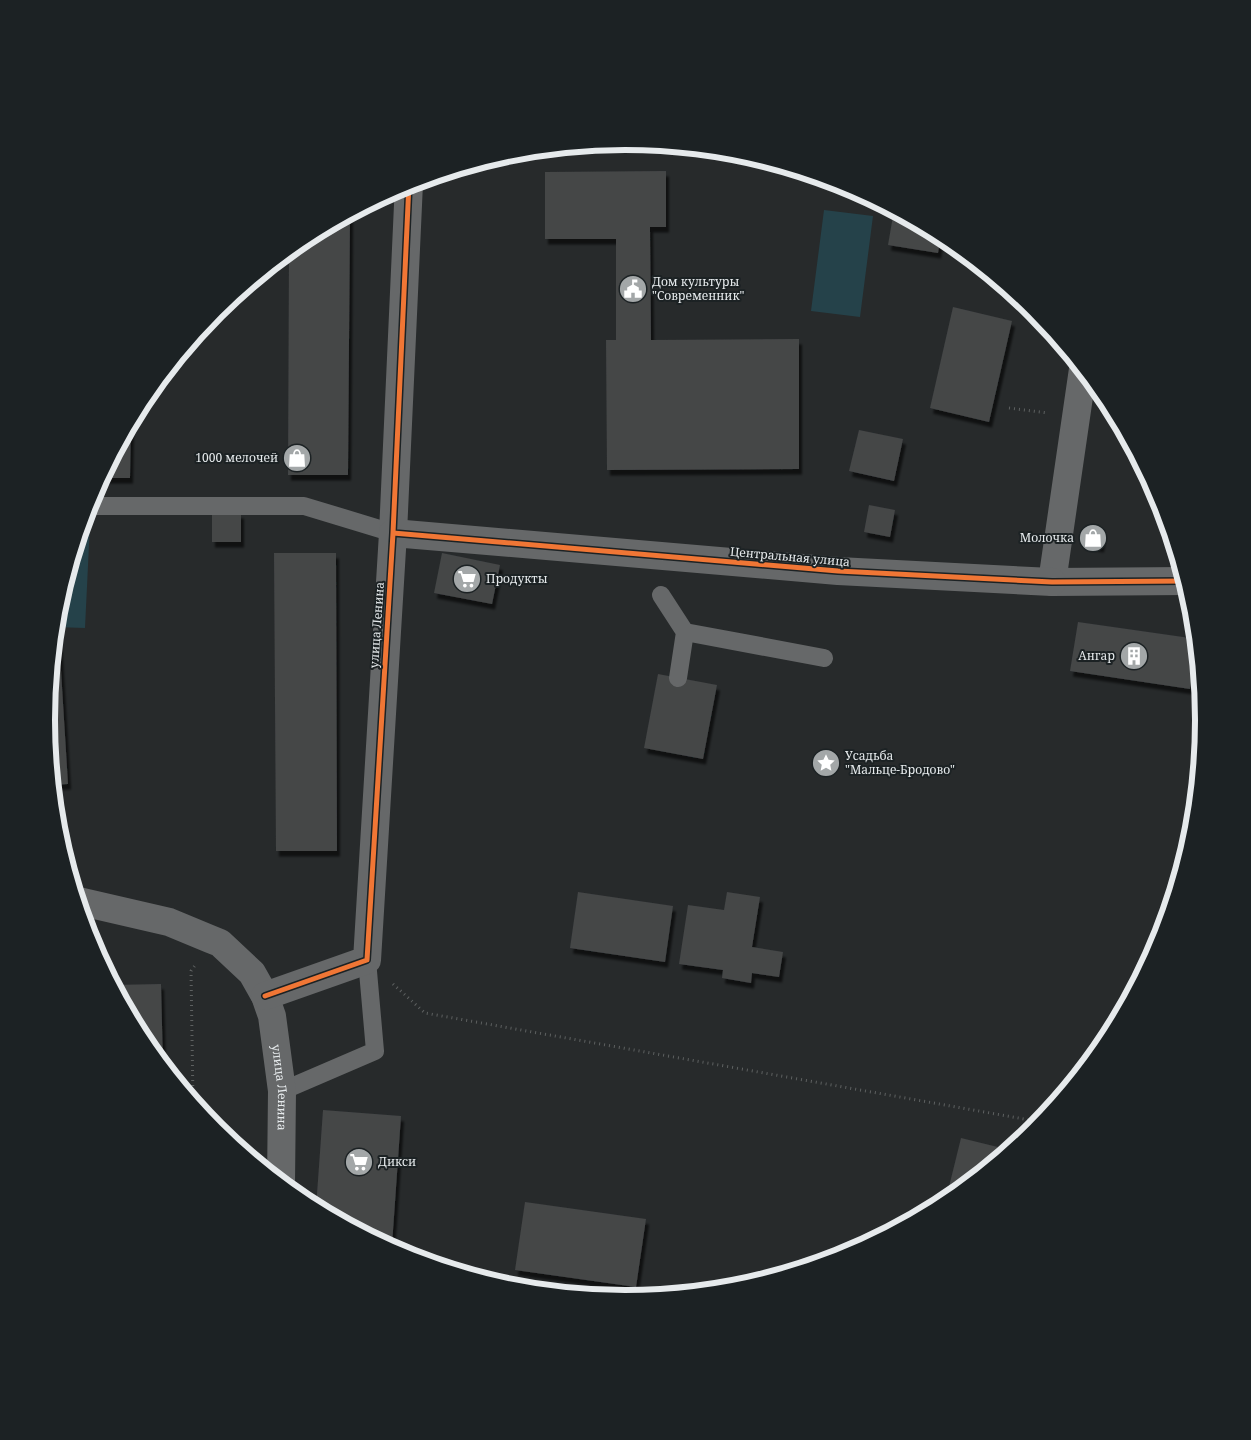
<svg xmlns="http://www.w3.org/2000/svg" width="1251" height="1440" font-family="'Noto Serif',serif">
<defs>
<filter id="shadow"><feDropShadow dx="3" dy="5.5" stdDeviation="1" flood-color="#0009"/></filter>
</defs>
<rect width="100%" height="100%" fill="#272a2b"/>
<path fill="#25424a" d="M824,210L873,216L860,317L811,311Z
M83,524H90L85,628L55,627L57,607Z"/>
<path fill="#444647" filter="url(#shadow)" d="M666,171V227H650L651,340L799,339V469L607,470L606,340H616V239H545V172Z
M894,210L941,235L938,253L888,245Z
M350,214L348,475H288L289,250L304,238Z
M953,307L1012,321L989,422L930,408Z
M131,423L130,478H101Z
M859,430L903,439L894,481L849,471Z
M869,505L895,510L890,537L864,532Z
M212,513H241V542H212Z
M1085,529L1103,533L1101,547L1082,544Z
M274,553H336L337,851H276Z
M442,553L500,565L492,604L434,593Z
M1078,622L1197,639L1190,689L1070,671Z
M59,638L68,784L53,785L46,720L54,639Z
M658,674L717,685L703,759L644,748Z
M578,892L673,906L665,962L570,948Z
M727,892L760,897L752,947L783,952L779,977L752,973L751,983L722,978L723,970L679,964L688,905L724,910Z
M161,984L163,1065L144,1042L113,985Z
M323,1110L401,1116L392,1245L383,1244L316,1208Z
M961,1138L1010,1150L945,1203Z
M525,1202L646,1219L636,1287L515,1270Z"/>
<g fill="none" stroke-linecap="round" stroke-linejoin="round">
<path stroke="#5e6161" stroke-width="3" stroke-dasharray="1 4" stroke-linecap="butt" d="M1009,408L1048,413
M393,984L425,1013L1041,1122
M193,1101L191,971L196,964"/>
<path stroke="#666869" stroke-width="18" d="M88,506H304L393,533
M661,595L685,632L678,678
M685,632L824,658
M282,1091L375,1051L367,960"/>
<path stroke="#666869" stroke-width="28" d="M1083,369L1052,582L1186,581
M393,533L409,183"/>
<g stroke="#666869" stroke-width="28">
<path id="s1" d="M78,901L169,922L210,939L220,943L252,973L265,996L272,1016L282,1091L281,1183"/>
<path d="M265,996L367,960L393,533L838,571L1052,582"/>
</g>
<defs>
<path id="cycleway" d="M393,533L838,571L1052,582L1186,581
M265,996L367,960L393,533L409,183"/>
</defs>
<use href="#cycleway" stroke="#1c2224" stroke-width="8"/>
<use href="#cycleway" stroke="#f07635" stroke-width="5"/>
</g>
<defs>
<symbol id="civic-disc" viewBox="-11 -11 22 22"><circle r="9.5" fill="#a3a7a8" stroke="#1c2224"/><path d="M-.6-6.5H3V-4.5H.6V-3L4-1V1h2V6H-6V1h2V-1L-.6-3ZM-1.2 2.5V6h2.4V2.5Z" fill="#fff"/></symbol>
<symbol id="shop-disc" viewBox="-11 -11 22 22"><circle r="9.5" fill="#a3a7a8" stroke="#1c2224"/><path d="M-5-2.5h2.3a2.7 3.5 0 0 1 5.4 0H5L5.5 6h-11ZM-1.5-2.5h3a1.5 2.3 0 0 0-3 0Z" fill="#fff"/></symbol>
<symbol id="supermarket-disc" viewBox="-11 -11 22 22"><circle r="9.5" fill="#a3a7a8" stroke="#1c2224"/><path d="M-6-5.5h2.5l.6 2H6L4.5 2H-2.5L-4.4-4H-6ZM-1.5 3.2a1.3 1.3 0 1 0 .1 0ZM3 3.2a1.3 1.3 0 1 0 .1 0Z" fill="#fff"/></symbol>
<symbol id="building-disc" viewBox="-11 -11 22 22"><circle r="9.5" fill="#a3a7a8" stroke="#1c2224"/><path d="M-4-6H4V6H1V3H-1V6H-4ZM-2.5-4.3h1.7v1.8h-1.7ZM.8-4.3h1.7v1.8H.8ZM-2.5-1h1.7V.8h-1.7ZM.8-1h1.7V.8H.8Z" fill="#fff"/></symbol>
<symbol id="sight-disc" viewBox="-11 -11 22 22"><circle r="9.5" fill="#a3a7a8" stroke="#1c2224"/><path d="M0-6L1.8-2.2L6-1.7L2.9 1.2L3.7 5.4L0 3.3L-3.7 5.4L-2.9 1.2L-6-1.7L-1.8-2.2Z" fill="#fff"/></symbol>
</defs>
<g fill-rule="evenodd">
<use href="#civic-disc" x="617" y="273" width="32" height="32"/>
<use href="#shop-disc" x="281" y="442" width="32" height="32"/>
<use href="#shop-disc" x="1077" y="522" width="32" height="32"/>
<use href="#supermarket-disc" x="451" y="563" width="32" height="32"/>
<use href="#building-disc" x="1118" y="640" width="32" height="32"/>
<use href="#sight-disc" x="810" y="747" width="32" height="32"/>
<use href="#supermarket-disc" x="343" y="1146" width="32" height="32"/>
</g>
<g text-anchor="middle" stroke-width="4" stroke-linejoin="round" paint-order="stroke">
<g font-size="12" fill="#e6eaec" stroke="#1c2224" text-anchor="start">
<text x="652" y="286">Дом культуры<tspan x="652" dy="14">"Современник"</tspan></text>
<text x="278" y="462" text-anchor="end">1000 мелочей</text>
<text x="1074" y="542" text-anchor="end">Молочка</text>
<text x="486" y="583">Продукты</text>
<text x="1115" y="660" text-anchor="end">Ангар</text>
<text x="845" y="760">Усадьба<tspan x="845" dy="14">"Мальце-Бродово"</tspan></text>
<text x="378" y="1166">Дикси</text>
</g>
<g font-size="12" fill="#e6eaec" stroke="#1c2224">
<text transform="translate(790 557) rotate(5)" y="4">Центральная улица</text>
<text transform="translate(377 625) rotate(-86)" y="4">улица Ленина</text>
<text dy="4" stroke="none"><textPath href="#s1" startOffset="312">улица Ленина</textPath></text>
</g>
</g>
<path d="M0 0H1251V1440H0ZM55 720a570 570 0 1 1 1140 0a570 570 0 1 1-1140 0Z" fill="#1c2224" fill-rule="evenodd"/>
<path fill="none" stroke="#e6eaec" stroke-width="6" d="M55 720a570 570 0 1 1 1140 0a570 570 0 1 1-1140 0Z"/>
</svg>
